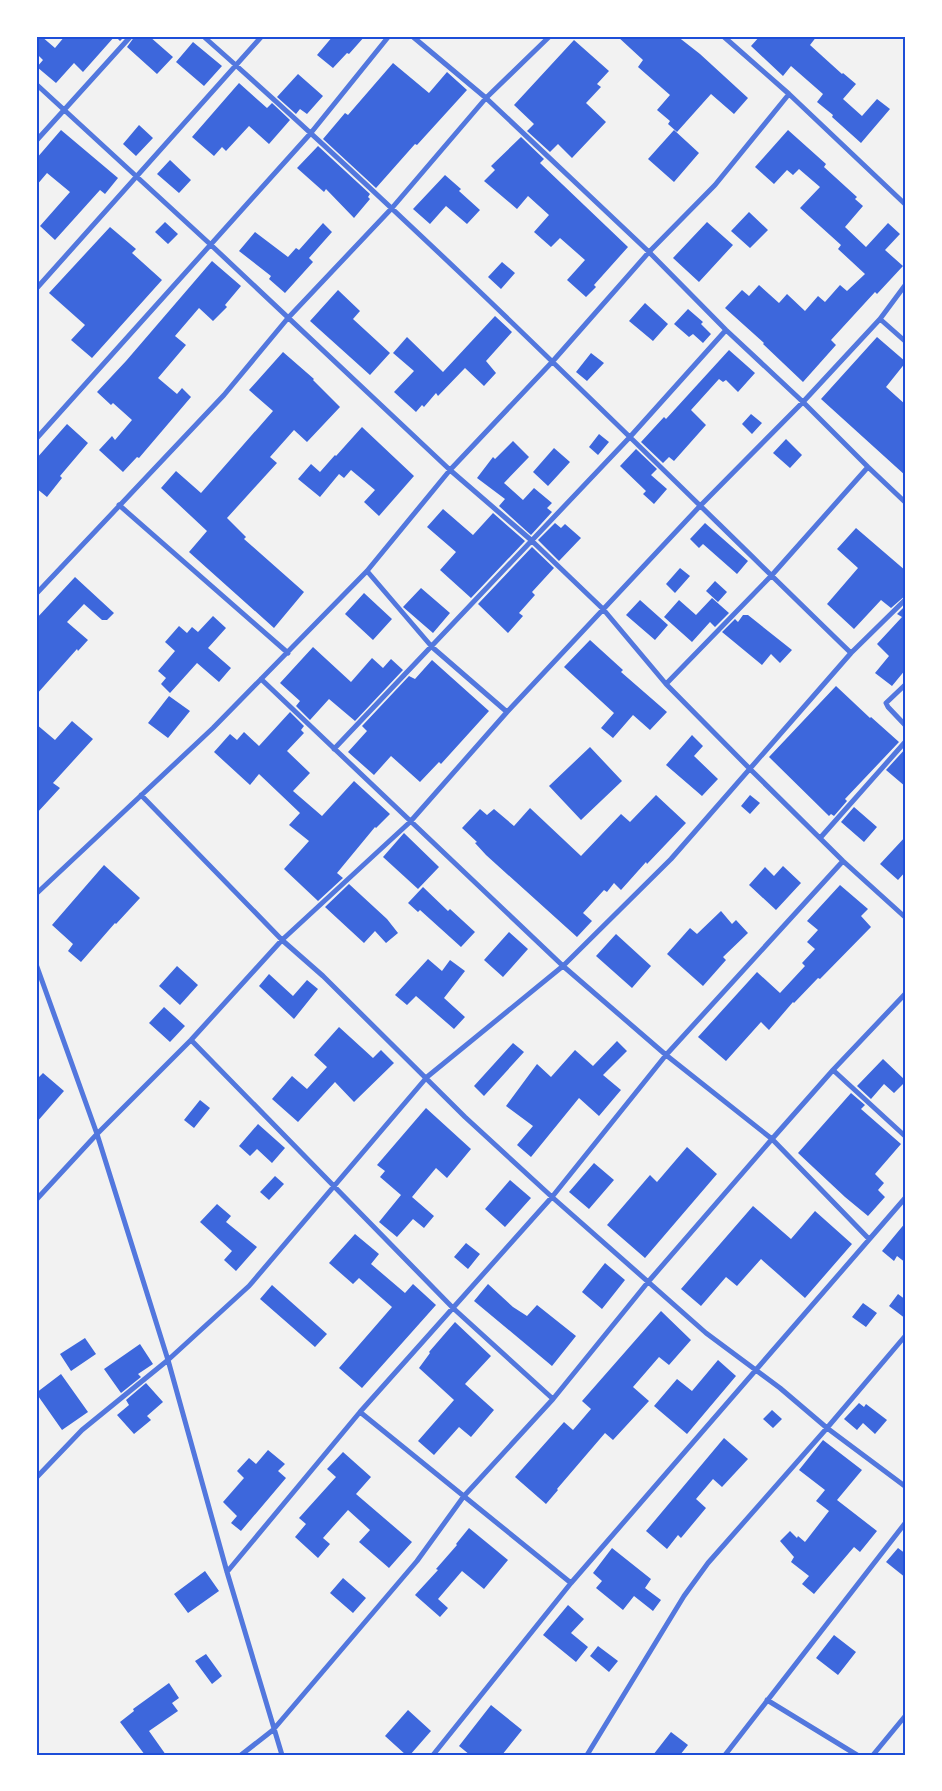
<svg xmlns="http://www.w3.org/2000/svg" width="942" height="1791" font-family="Figtree,sans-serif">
<rect width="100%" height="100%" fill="#f2f2f2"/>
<path fill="#3d67dc" d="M36,36H41L55,48L65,36H125L120,41L115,36L83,72L74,63L56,83L37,67L43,60L36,53Z
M135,36H149L173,57L157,74L127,47Z
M333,36H365L349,54L347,53L333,68L317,55Z
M617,36H677L700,54L748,98L734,114L711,94L677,132L668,124L670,121L657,110L670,95L638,67L643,60Z
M760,36H817L810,45L842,74L843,73L856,84L843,99L862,116L877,99L890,109L861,143L832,117L833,115L817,102L823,94L791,66L783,76L751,46Z
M574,40L609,71L597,84L601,87L586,103L606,122L572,158L558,144L550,152L527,131L534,124L514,105Z
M193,42L222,66L204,86L176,62Z
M393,63L429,93L447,72L467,90L417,145L415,144L376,188L323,139L345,113L348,115Z
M298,74L323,96L307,114L300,109L296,114L277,97Z
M239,83L267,108L272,103L290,120L269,144L249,126L226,151L222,147L214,156L192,137Z
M139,125L153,138L136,156L123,144Z
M61,130L118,178L105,194L100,190L55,240L40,226L70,192L47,173L36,186V159Z
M674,130L699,153L674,182L648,159Z
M788,130L826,164L824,167L857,197L855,199L863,206L845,227L866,247L888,223L900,234L885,250L903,266L877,294L875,292L831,340L836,345L803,382L763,344L764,343L725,308L742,290L749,296L759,285L779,303L787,294L805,311L818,296L825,302L840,285L847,291L865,274L838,249L841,245L800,208L820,187L799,169L793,175L787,170L774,184L755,167Z
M521,137L544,159L540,163L628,247L594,285L596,287L586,297L567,280L585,260L560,238L551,247L534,232L549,215L528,196L517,209L484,181L495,170L491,166Z
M318,146L370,194L368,197L370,199L354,218L326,189L324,192L297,168Z
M170,160L191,180L179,193L157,174Z
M445,175L461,189L459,191L480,210L467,224L446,206L430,224L413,209Z
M749,212L768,230L750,248L731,231Z
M165,222L178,234L168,244L155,232Z
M707,222L733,245L699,282L673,258Z
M323,223L332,232L309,258L313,262L285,293L269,279L271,276L239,251L255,232L288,257L296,248L299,250Z
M110,227L136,249L132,253L162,280L92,358L71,340L85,325L49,293Z
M212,261L241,286L225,305L227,307L213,321L199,308L175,336L186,345L158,378L177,394L182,388L191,397L139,458L137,457L123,472L99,450L112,436L115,440L132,420L113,403L111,405L97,392L126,361Z
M502,262L515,273L501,289L488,277Z
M338,290L360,311L353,319L390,353L370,375L310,321Z
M645,303L668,324L653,341L629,321Z
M688,309L703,322L701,324L711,334L703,343L693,334L689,337L674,324Z
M495,316L512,332L486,361L496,373L484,386L465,368L438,396L436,393L424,407L422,405L416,412L394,392L414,371L393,353L407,337L443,372Z
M877,337L906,362L886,387L906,405V476L821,399Z
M729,350L755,373L738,392L726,380L723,382L719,379L691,410L706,425L674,461L669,457L663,463L641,442L664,417L666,419Z
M283,352L314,379L313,380L340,407L307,442L294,430L270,457L277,463L227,518L246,537L244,539L304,592L274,628L189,552L207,531L161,488L176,471L201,493L273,411L249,390Z
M591,353L604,363L587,381L576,372Z
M751,414L762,423L752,434L742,424Z
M67,424L88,443L60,476L62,478L47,497L36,488V459Z
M362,427L414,476L379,516L364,502L375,490L351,470L344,478L339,474L320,497L298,479L311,464L320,472L335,455L336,456Z
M599,434L609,442L598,455L589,447Z
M786,439L802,455L790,468L773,453Z
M513,441L529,457L504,483L523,500L534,488L552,503L547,508L552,512L531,535L499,506L505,499L477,478L493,457L495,459Z
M554,448L570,462L548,486L533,472Z
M636,449L657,469L651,475L667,489L654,504L643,494L646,491L620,466Z
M443,509L473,535L493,513L525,541L471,598L440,570L456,552L427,527Z
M555,523L561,528L565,524L581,538L559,561L538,540Z
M705,523L748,561L737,574L703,544L699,548L690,539Z
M856,528L906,571V595L891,608L881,600L854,629L827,604L858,568L837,549Z
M532,547L554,568L532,592L535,595L519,613L523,616L508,633L478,604Z
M680,568L690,576L675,593L666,584Z
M75,577L114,613L107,620H102L84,604L67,622L88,640L78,651L77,649L36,695V619Z
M715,581L727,592L718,602L706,591Z
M421,588L450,613L433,633L403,607Z
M364,593L392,619L373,640L345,614Z
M712,598L729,613L715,627L710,622L692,642L664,617L679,600L696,615Z
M640,600L668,625L655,640L626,615Z
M906,605V669L892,686L875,673L889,656L877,644L902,617L897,614Z
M743,615H748L792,650L780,663L771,654L762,665L722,632L735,619L738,622Z
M213,616L226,628L208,648L231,668L219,682L197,663L170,693L161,684L166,678L158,671L175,651L165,642L179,626L187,633L192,627L198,632Z
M590,640L623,670L621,672L667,712L650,730L633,715L613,738L601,728L614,713L564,667Z
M313,647L351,682L372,658L383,668L391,659L403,670L355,721L329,699L310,720L296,706L300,701L280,683Z
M432,660L489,711L441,764L439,762L420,782L391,756L374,775L348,752L367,731L362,726L409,676L415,679Z
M836,686L870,718L871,717L899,742L845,799L847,801L834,816L831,814L829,816L769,757Z
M169,696L190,711L168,738L148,723Z
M290,712L304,726L301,730L304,733L287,751L310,773L293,791L322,816L354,781L390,814L376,828L375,827L337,873L343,878L318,901L284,869L309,841L289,825L300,813L259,774L250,785L214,752L230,734L237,740L244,732L259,746Z
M72,721L93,739L53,783L60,788L36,814V724L55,740Z
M692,735L703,746L694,756L718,779L702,796L666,765Z
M590,747L622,781L581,820L549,786Z
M906,748V787L886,770Z
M656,795L686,823L647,864L646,862L621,890L614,883L607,892L604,890L583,913L592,921L577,937L486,855L475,843L477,842L462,828L480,809L487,815L494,809L514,826L530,808L581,856L621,814L630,822Z
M750,795L760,803L750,814L741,806Z
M854,807L877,827L864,842L841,822Z
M404,833L439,867L418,889L383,857Z
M906,836V871L898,880L880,864Z
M104,865L140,898L116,924L115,923L81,962L68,951L73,944L52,925Z
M783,866L801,883L776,910L749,885L765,867L774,876Z
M349,884L387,919L398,933L386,943L375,931L364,943L325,907Z
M840,885L868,909L861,916L871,927L820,979L818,978L794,1003L793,1002L769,1030L761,1022L726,1061L698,1037L757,972L780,993L805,966L802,963L815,949L807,942L818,930L807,921Z
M423,887L448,911L450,909L475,932L461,947L420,910L418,912L408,903Z
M721,911L732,924L736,920L748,933L723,957L726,960L703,986L667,954L690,928L697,934Z
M509,932L528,949L503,977L484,960Z
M616,934L651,966L632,988L596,956Z
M428,959L442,971L450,960L465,971L444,998L465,1017L454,1029L416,996L407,1005L395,995Z
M177,966L198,985L180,1005L159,986Z
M269,974L293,996L307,980L318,989L294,1019L259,986Z
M164,1007L185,1026L170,1042L149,1023Z
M339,1027L373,1058L381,1050L394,1063L354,1102L335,1082L298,1122L272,1099L292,1076L307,1089L327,1067L314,1055Z
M617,1041L627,1051L603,1075L621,1090L599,1116L579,1098L531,1157L517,1145L533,1126L506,1106L537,1064L551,1077L575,1050L593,1066Z
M513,1043L524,1052L484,1096L474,1086Z
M883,1059L906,1081L894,1093L884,1084L871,1099L857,1086Z
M43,1073L64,1091L36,1123V1080Z
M851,1093L865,1105L861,1109L901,1144L875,1174L884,1183L878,1190L885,1197L868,1216L845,1197L798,1153Z
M200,1100L210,1108L194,1128L184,1120Z
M426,1108L471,1149L447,1178L436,1168L412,1197L434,1216L424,1228L413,1219L397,1237L379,1222L401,1195L380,1177L385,1171L377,1165Z
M258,1124L285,1148L272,1163L257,1149L250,1156L239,1146Z
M687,1147L717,1174L645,1258L607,1225L650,1175L657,1182Z
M594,1163L614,1180L589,1209L569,1192Z
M275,1176L284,1184L269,1200L260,1192Z
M510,1180L531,1198L505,1227L485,1209Z
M217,1204L231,1216L226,1222L257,1247L236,1271L224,1260L232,1251L200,1222Z
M753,1206L791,1239L815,1211L852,1244L805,1298L761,1259L737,1286L726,1277L701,1306L681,1289Z
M906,1222V1263L897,1256L894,1261L882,1251Z
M355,1234L379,1254L371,1264L405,1293L413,1284L436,1305L362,1388L339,1368L392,1307L359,1278L353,1284L329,1263Z
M466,1243L480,1254L468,1269L454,1257Z
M605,1263L625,1280L602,1309L582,1292Z
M488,1284L513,1307L527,1316L537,1305L576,1336L552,1366L474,1301Z
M272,1285L327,1334L315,1347L260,1299Z
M898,1294L906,1300V1319L889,1306Z
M863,1303L877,1313L866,1327L852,1317Z
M661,1311L691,1340L669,1365L659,1357L633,1387L649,1401L613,1440L605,1433L557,1489L558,1490L546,1504L515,1477L564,1422L573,1430L591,1409L582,1401Z
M455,1322L491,1356L465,1384L494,1410L471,1437L459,1427L434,1455L418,1441L454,1400L419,1368L430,1353L429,1352Z
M85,1338L96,1354L71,1371L60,1354Z
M140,1344L153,1364L138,1374L141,1377L121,1393L104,1369Z
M718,1360L736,1376L687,1434L654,1406L677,1379L692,1391Z
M61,1374L88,1412L62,1430L36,1393Z
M146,1383L163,1402L147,1416L151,1420L134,1434L117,1415L129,1405L126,1400Z
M859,1403L864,1407L866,1404L887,1420L875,1434L863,1423L857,1430L844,1419Z
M772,1410L782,1419L773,1428L763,1419Z
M724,1438L748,1459L722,1487L713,1479L696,1499L706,1508L681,1538L678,1535L667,1549L646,1531Z
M823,1440L862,1470L837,1500L877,1531L860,1552L854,1547L814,1594L802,1584L809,1576L791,1562L794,1557L780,1541L790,1531L797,1538L798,1536L805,1542L829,1511L816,1501L825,1490L799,1470Z
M268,1450L285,1464L278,1471L286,1478L241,1531L231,1523L237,1516L223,1502L244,1478L237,1471L249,1458L256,1464Z
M343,1452L371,1477L356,1494L412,1542L389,1568L359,1542L370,1530L348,1510L323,1538L330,1544L318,1558L295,1537L306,1524L299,1518L336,1477L327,1469Z
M469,1528L508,1560L484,1589L462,1571L438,1599L448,1608L440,1617L415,1595L438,1570L436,1569L457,1545L456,1544Z
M612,1548L651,1579L645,1588L661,1600L653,1611L634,1596L623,1610L596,1588L602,1581L593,1573Z
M898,1548L906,1554V1578L886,1562Z
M205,1571L219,1591L188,1613L174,1594Z
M343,1578L366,1598L353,1613L330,1593Z
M568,1605L584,1619L571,1633L588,1647L576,1662L543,1635Z
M834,1635L856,1652L838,1675L816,1658Z
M598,1646L618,1661L609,1672L590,1656Z
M206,1654L222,1676L212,1684L195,1661Z
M169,1683L179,1698L172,1703L178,1711L149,1731L166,1755H145L120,1722L134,1711L133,1709Z
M491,1705L522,1730L502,1755H470L459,1746Z
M408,1710L431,1731L410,1755H406L385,1736Z
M671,1732L688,1745L680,1755H653Z"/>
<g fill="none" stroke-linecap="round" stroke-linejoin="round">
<path stroke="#5277de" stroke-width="5" d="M203,36C427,234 637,445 851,653L906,599
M412,36L486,98L649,252L726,330L803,402L868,467L906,503
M723,36L789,94L906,205
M36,84L211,245L450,470L531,540L603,609L666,684L750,769L843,861L906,918
M36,141L131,36
M36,289L262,36
M880,319L906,342
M36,439L310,134L389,36
M119,505L288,653
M367,571L432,647L507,712
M36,594L224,395L288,318L392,208L486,98L550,36
M261,679L563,966L666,1055L772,1139L869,1239
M666,684L772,575L868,467
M906,684L886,703L888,707L906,726
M334,749L629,438L726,330
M141,795L282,940L323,976L465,1117L552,1197L706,1333L780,1388L827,1428L906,1487
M821,837L906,741
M36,894L213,728L367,571L450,470L553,361L649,252L715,185L789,94
M36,964L97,1134L168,1360L227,1572L282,1755
M191,1040L453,1308L553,1399
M833,1070L906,1137
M36,1200L97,1134L191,1040L282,940L410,822L507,712L700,506L803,402L880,319L906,284
M360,1412L571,1583
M36,1478L82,1430L168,1360L249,1286L427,1077L563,966L671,859L851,653
M227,1572L360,1412L552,1197L666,1055L843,861
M767,1700L857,1755
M241,1755L273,1730L417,1561L464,1496L553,1399L648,1282L772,1139L833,1070L906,993
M433,1755L571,1583L906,1197
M587,1755L684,1596L708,1563L827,1428L906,1335
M725,1755L906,1522
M873,1755L906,1715"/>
</g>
<rect width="942" height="1791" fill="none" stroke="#ffffff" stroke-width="75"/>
<rect x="38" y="38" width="866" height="1716" fill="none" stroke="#1d4ed8" stroke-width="2"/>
</svg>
